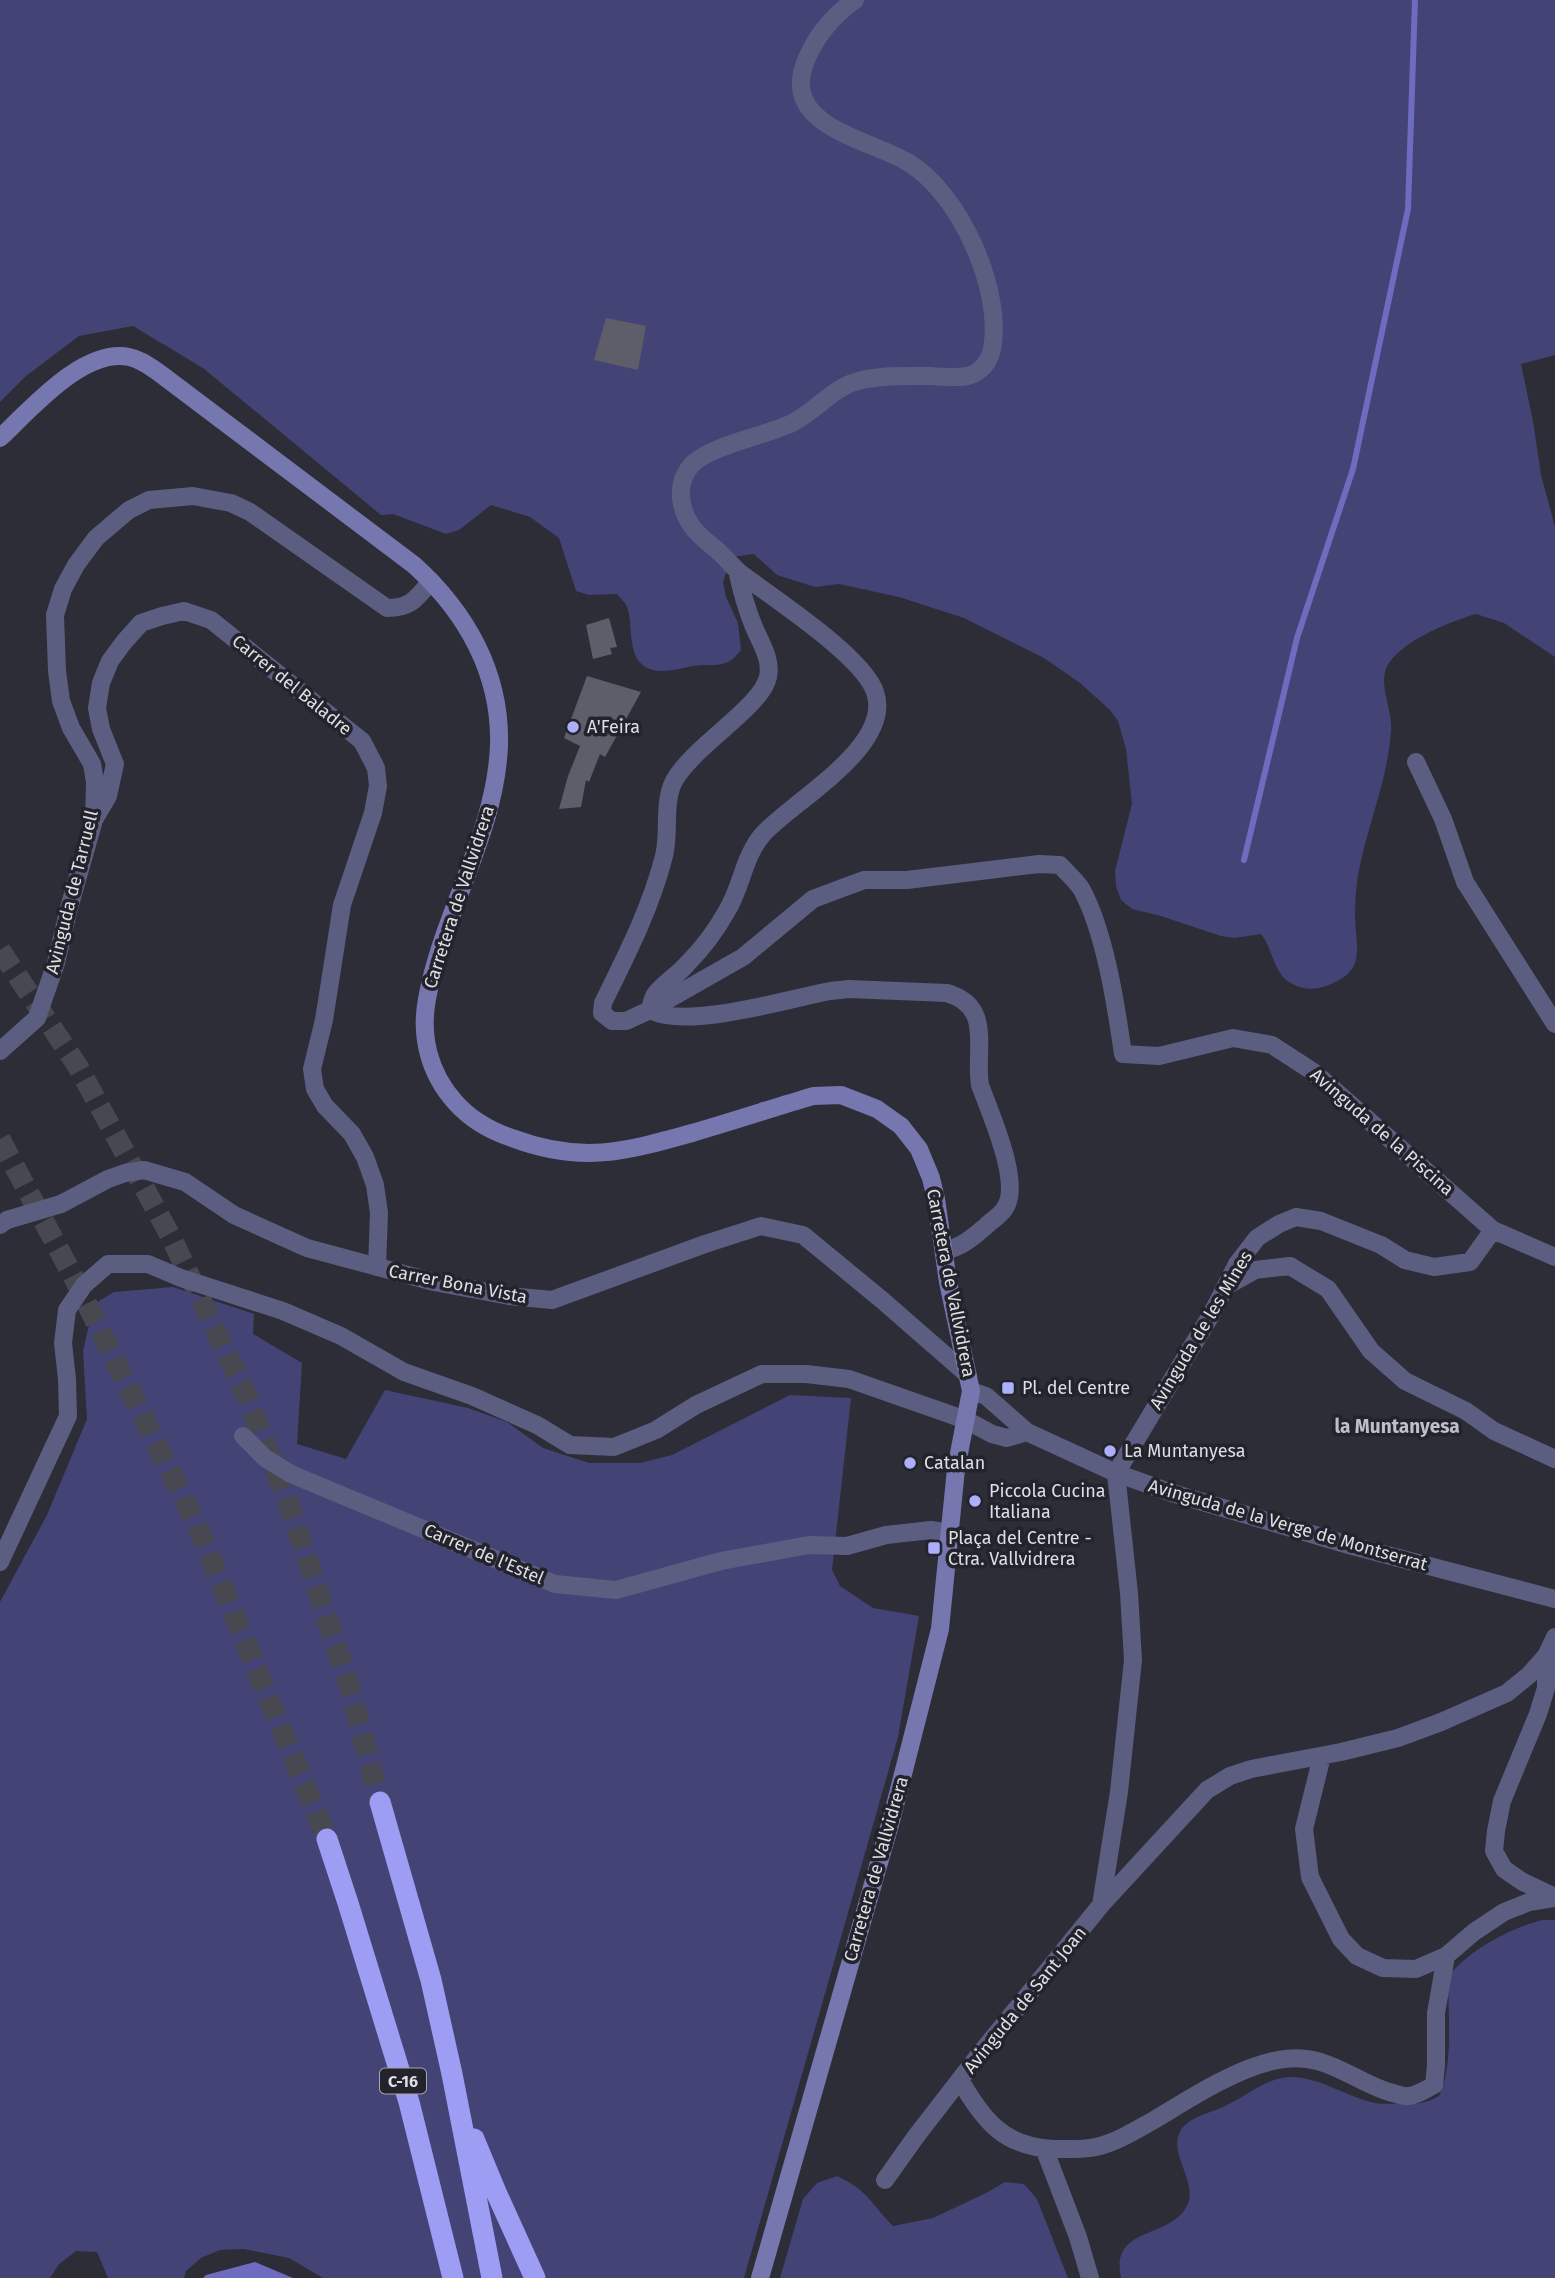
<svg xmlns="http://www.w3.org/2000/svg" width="1555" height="2278" font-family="'Fira Sans',sans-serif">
<rect width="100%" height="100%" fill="#2c2d36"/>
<path fill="#444376" d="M0,0H1555V355L1521,364L1533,421L1541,475L1555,527V657L1504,623L1476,614C1449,622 1406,639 1389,663C1376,681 1393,709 1391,730C1388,780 1367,826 1358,875C1356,888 1355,903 1355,917C1356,950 1367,971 1326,986C1312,991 1298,989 1286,980C1273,968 1272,948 1261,934L1235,938L1221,936L1161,916L1132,909L1121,900L1116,886L1115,871L1132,804L1126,749L1118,721L1110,710L1080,683L1044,658L964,618L899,597L839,584L815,587L777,575L754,554L731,557L723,582L726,597L738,623L741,650C726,670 716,663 693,666C682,668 672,671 661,671C623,669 635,628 627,607C625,602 620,598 617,594L589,595L576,591L559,538L530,517L491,505L459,530L446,534L393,514L381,515L203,368L133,326L79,336L26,376L0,402Z
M173,1287L254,1314L253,1334L302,1363L297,1444L346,1459L385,1390L468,1408L507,1422L543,1448L589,1463H640L672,1455L790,1395L851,1398L832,1570L840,1586L873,1608L919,1616L898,1737L744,2278H323L289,2258L244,2249L220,2250L201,2258L186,2271L184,2278H108L97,2252L76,2251L59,2264L50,2278H0V1602L47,1515L87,1419L83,1351L94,1304L114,1292Z
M1543,1920H1555V2278H1121C1111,2229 1160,2239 1183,2212C1206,2185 1161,2152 1184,2126C1195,2115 1214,2112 1227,2105C1248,2095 1266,2078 1290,2077C1320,2077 1343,2095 1371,2102C1381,2105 1393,2103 1403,2104C1417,2104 1427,2103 1439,2096C1454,2064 1448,2013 1448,1977C1467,1951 1512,1927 1543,1920Z
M837,2176C868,2190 871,2204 893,2226L933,2218L986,2193L1005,2182L1024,2184L1037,2199L1068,2278H780L803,2199L817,2183Z"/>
<path fill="#6e6cbe" d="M255,2262L293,2278H203L206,2275Z"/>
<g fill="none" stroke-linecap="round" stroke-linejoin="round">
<path stroke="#6e6cbe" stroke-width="6" d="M1244,860L1297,638L1353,469L1408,209L1415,0"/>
</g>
<path fill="#5d5e69" d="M606,318L646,326L638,370L594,360Z
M609,618L617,647L610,648L612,654L593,659L586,625Z
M587,676L641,692L605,757L600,754L589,782L586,780L581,807L559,809L568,776L580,746L564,738Z"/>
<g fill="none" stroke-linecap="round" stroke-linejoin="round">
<path stroke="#474850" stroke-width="21" stroke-dasharray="21 10" stroke-linecap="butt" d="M0,950L77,1065L171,1237L246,1394L290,1508L350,1688L380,1802
M0,1139L74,1278L197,1525L327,1839"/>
<path stroke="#5c5e81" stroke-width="18" d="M737,570C741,589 746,608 754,627C760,642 772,659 768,677C762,707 690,748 673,783C663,805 670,833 664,856C650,910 627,954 603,1003L602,1013L612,1021H626L650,1010L743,957L813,899L864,880H907L1039,864L1060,865C1067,873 1077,881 1082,890C1105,933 1116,1005 1123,1054L1159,1056L1233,1038L1272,1045L1315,1073L1493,1230L1555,1257
M1416,762L1443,819L1465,882L1555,1024
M94,820L108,796L115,764L101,729L97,708L101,683L110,661L124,642L141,623L162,616L184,611L211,620L362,741L376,768L378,786L373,813L342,905L324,1020L312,1069L315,1089L325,1106L352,1134L365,1157L375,1185L379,1213L377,1267
M650,1010C650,1009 653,997 654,996C662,984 678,975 687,964C703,948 717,929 728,909C742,885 744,856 763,834C793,801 894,746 875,692C863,656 773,598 740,573C732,566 726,558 718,551C709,543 698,536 691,525C680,509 676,486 689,468C705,446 766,436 792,423C818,410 833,386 862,380C884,375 908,376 930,376C942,377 956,378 968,376C981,372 989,362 992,349C1003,290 960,194 909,163C871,139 776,127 807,58C817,35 834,15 855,0
M650,1010C686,1030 788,999 830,991L849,989L947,993C994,1007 974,1049 980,1085C990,1113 1022,1183 1005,1208C1001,1215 991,1221 985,1227C972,1238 962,1247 944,1251
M0,1051L37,1018L56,963L69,908L94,820L95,782L92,764L71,728L61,701L57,671L55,615L63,589L76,565L96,538L129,510L149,500L193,496L231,503L250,512L387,608C411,608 417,598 431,581
M1226,1286L1255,1270L1290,1266L1328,1289L1371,1351L1405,1381L1466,1411L1494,1431L1555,1459
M243,1436L265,1458L291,1474L555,1584L616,1590L721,1561L809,1545L847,1546L886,1535L931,1530L950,1533
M1555,1637L1546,1656V1688L1538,1714L1502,1801L1496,1831L1494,1851L1504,1869L1523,1882L1555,1897
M1322,1756L1304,1829L1310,1877L1341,1939L1357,1956L1383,1968L1416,1969L1446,1956L1474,1932L1504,1912L1529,1902L1555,1898
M1101,1905L1119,1792L1133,1660L1129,1593L1116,1473L1211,1315L1237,1264L1257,1238L1279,1224L1296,1217L1321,1221L1381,1245L1405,1260L1434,1267L1470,1262L1493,1230
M960,2080C983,2120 1004,2147 1053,2149C1067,2149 1083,2150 1096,2147C1117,2142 1136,2130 1154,2120C1191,2098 1236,2068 1278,2060C1325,2051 1349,2079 1389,2092C1395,2093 1403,2097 1409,2096C1418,2095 1426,2089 1434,2085L1436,2066V2013L1446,1956
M1044,2148L1078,2237L1090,2278
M885,2180L917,2135L979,2055L1101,1905L1207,1790L1230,1776L1251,1769L1341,1752L1398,1738L1441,1722L1507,1693L1529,1675L1546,1656"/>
<path stroke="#5c5e81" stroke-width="18" d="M0,1225L7,1220L61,1204L108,1179L125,1173L144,1170L185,1182L234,1215L307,1248L434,1282L509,1296L552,1300L705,1244L761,1226L803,1235L882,1300L968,1375
M971,1391L986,1396L1027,1432L1116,1473L1172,1493L1349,1545L1555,1599
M0,1562L68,1416L67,1379L63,1343L67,1310L84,1285L108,1264H148L181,1278L283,1311L341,1336L404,1372L472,1396L537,1425L570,1445L614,1447L656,1430L696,1405L762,1374H806L849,1379L966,1420L992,1434L1007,1438L1027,1432"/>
<path stroke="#7677af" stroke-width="18" d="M0,438C31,409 83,348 129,357C140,359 149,366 158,372L414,565C466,612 501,673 499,745C496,833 442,914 427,999C420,1036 429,1073 455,1102C470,1119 491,1131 512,1138C581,1164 624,1152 692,1133C733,1121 773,1108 813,1096L841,1095L877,1109L901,1126L919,1149L931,1178L936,1199L948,1282L971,1391L956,1469L940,1629L891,1821L760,2278"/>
<path stroke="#9c9df3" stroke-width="21" d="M380,1802L431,1980L452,2074L492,2278
M327,1839L348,1903L409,2102L453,2278
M474,2139L496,2192L535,2278"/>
</g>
<g fill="#adaffb" stroke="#23232c" stroke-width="2.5">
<circle cx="573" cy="727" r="7"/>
<rect x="1001" y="1381" width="14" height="14" rx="3.5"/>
<circle cx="1110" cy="1451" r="7"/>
<circle cx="910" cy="1463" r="7"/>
<circle cx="975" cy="1501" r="7"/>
<rect x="927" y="1541" width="14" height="14" rx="3.5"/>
</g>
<g text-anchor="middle" stroke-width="7" stroke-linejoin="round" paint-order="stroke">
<rect fill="#23232c" stroke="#a6a6ae" stroke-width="2" x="380" y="2068.5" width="46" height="25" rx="5"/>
<g font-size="16" font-weight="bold" fill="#dedee5">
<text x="403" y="2087">C-16</text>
</g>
<g font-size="18" fill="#dedee5" stroke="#23232c">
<text transform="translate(292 685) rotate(39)" y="6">Carrer del Baladre</text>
<text transform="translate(72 892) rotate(-76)" y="6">Avinguda de Tarruell</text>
<text transform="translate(459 897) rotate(-72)" y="6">Carretera de Vallvidrera</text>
<text transform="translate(1382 1132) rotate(41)" y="6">Avinguda de la Piscina</text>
<text transform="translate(951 1283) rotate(79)" y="6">Carretera de Vallvidrera</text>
<text transform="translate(458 1284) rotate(11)" y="6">Carrer Bona Vista</text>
<text transform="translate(1201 1330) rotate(-59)" y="6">Avinguda de les Mines</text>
<text transform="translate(1288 1525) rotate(16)" y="6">Avinguda de la Verge de Montserrat</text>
<text transform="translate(484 1554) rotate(23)" y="6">Carrer de l'Estel</text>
<text transform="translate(876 1869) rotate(-74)" y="6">Carretera de Vallvidrera</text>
<text transform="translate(1025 2000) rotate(-51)" y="6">Avinguda de Sant Joan</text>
</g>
<g font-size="18" fill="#dedee5" stroke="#23232c" text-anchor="start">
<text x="587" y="733">A'Feira</text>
<text x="1022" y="1394">Pl. del Centre</text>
<text x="1124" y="1457">La Muntanyesa</text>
<text x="924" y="1469">Catalan</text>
<text x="989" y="1497">Piccola Cucina<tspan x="989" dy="21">Italiana</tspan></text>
<text x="948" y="1544">Plaça del Centre -<tspan x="948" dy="21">Ctra. Vallvidrera</tspan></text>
</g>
<g font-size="19" font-weight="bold" fill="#bebfcb" stroke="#23232c">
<text x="1397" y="1433">la Muntanyesa</text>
</g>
</g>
</svg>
